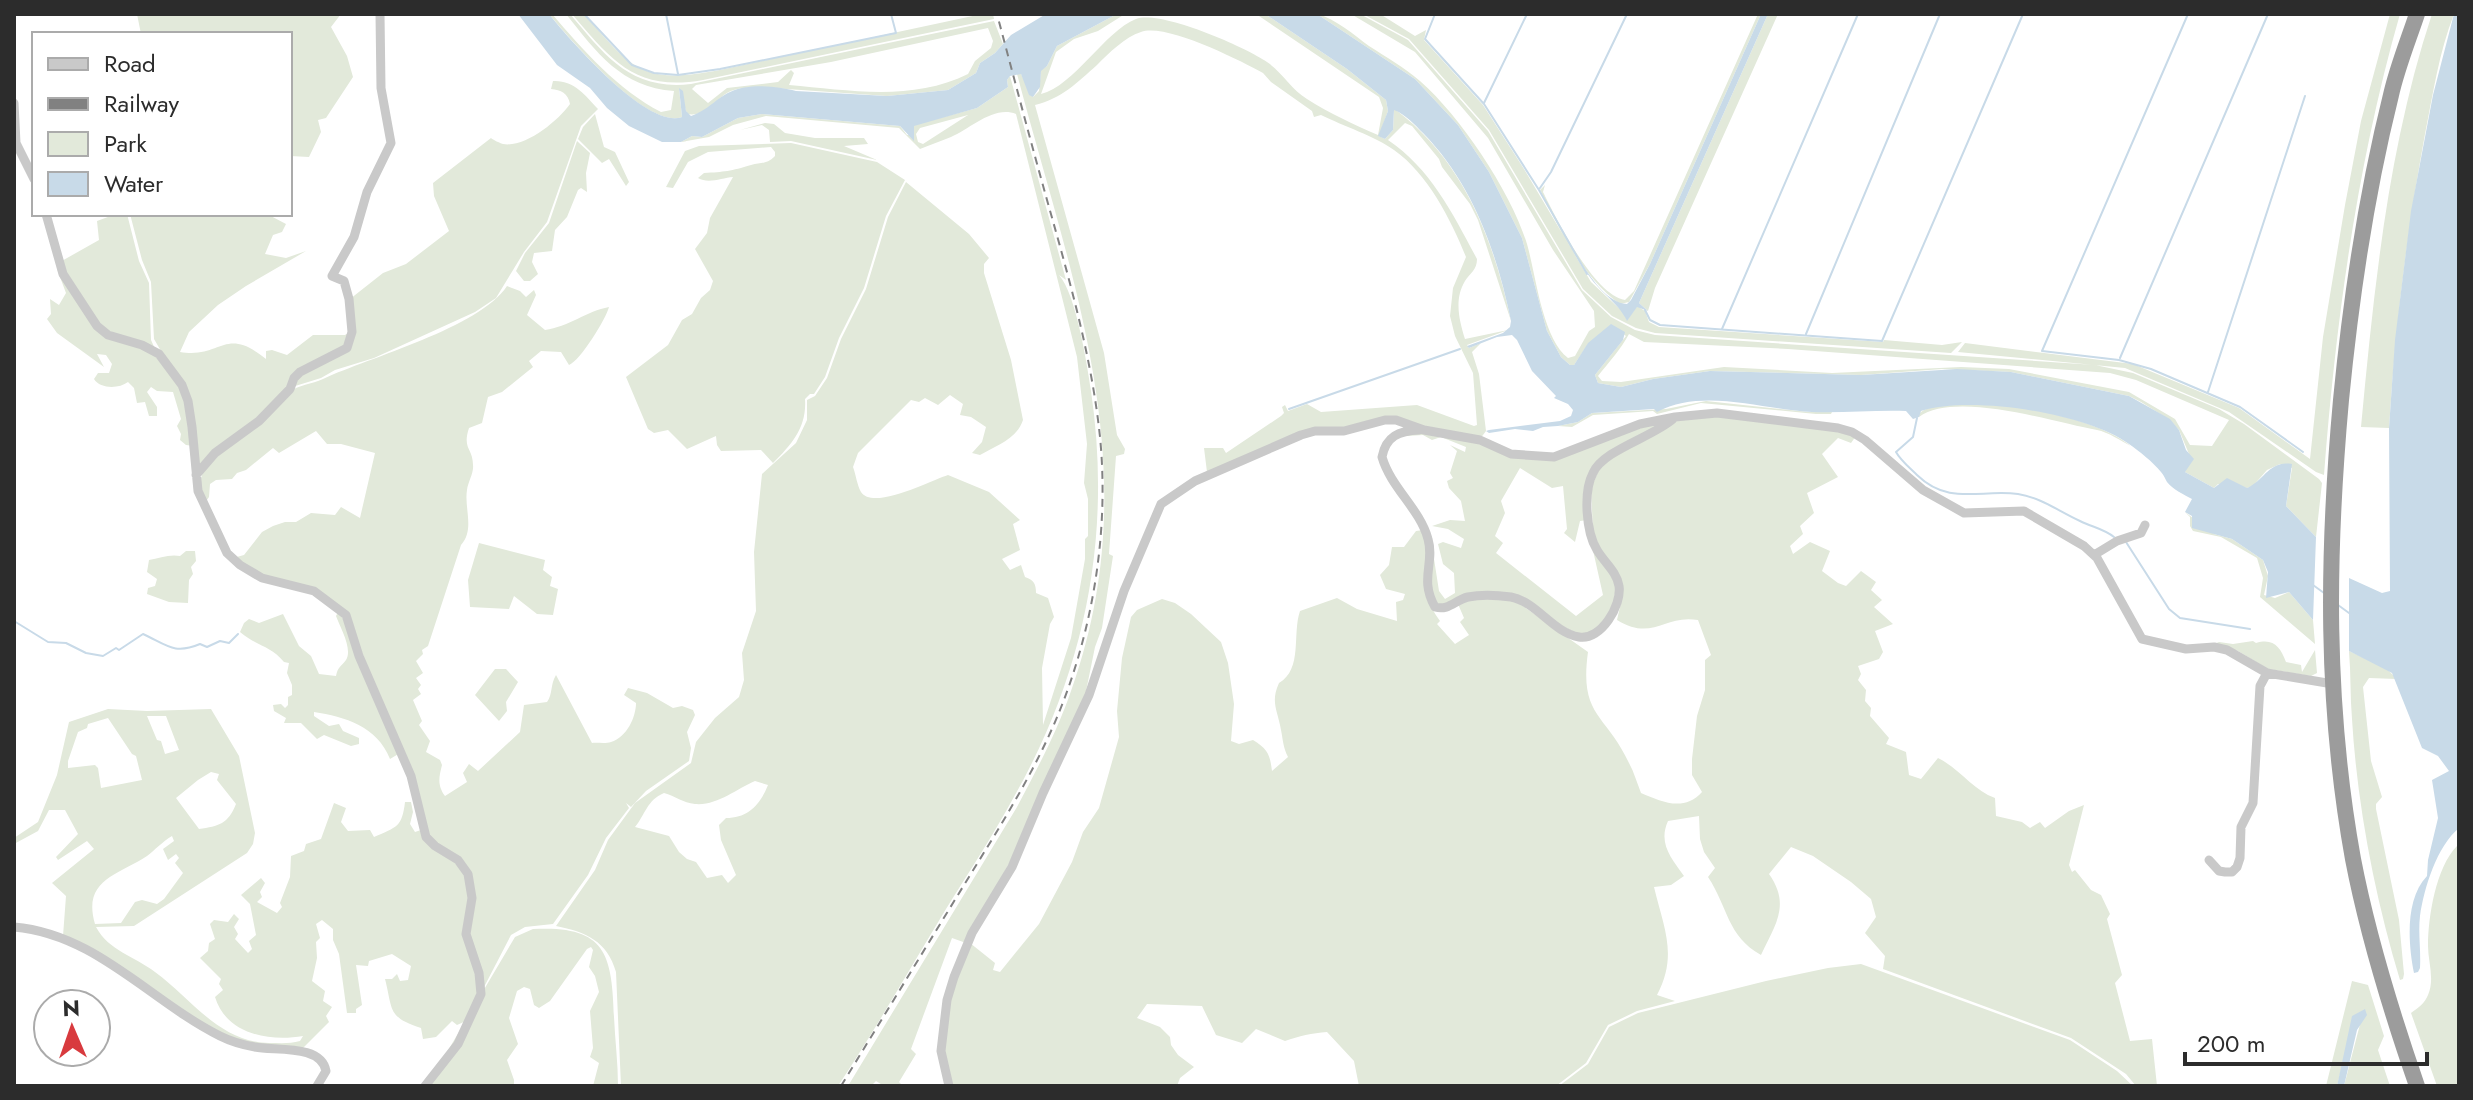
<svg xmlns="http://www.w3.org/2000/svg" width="2473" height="1100" font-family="Jost,sans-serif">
<rect width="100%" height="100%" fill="#fff"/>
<path fill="#e2e9da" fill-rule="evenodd" d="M137,14H341L331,27L347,56L353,77L326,118L318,120L321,132L309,157L290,156V34H141Z
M549,14H552C583,50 618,90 661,112L671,110L674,91C621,87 597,53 566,14H570C605,55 630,91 691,84L994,21L1003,44L995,53L980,63L976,73L948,90L887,96L760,87C749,88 737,87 727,93C713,102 706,117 687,114L679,88L682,117C647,130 570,39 549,14ZM988,28L993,41L991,48L975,61L968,74C912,102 848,90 789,85L794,73L791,70L778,82L727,88L708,103L692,89L696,85L831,62Z
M572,14H584C633,70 642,85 720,70L982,14H993L994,19L703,80C636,92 612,61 572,14Z
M1117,14H1125L1098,31L1074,39L1056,52L1041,94C1074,86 1105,31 1136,19C1161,10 1245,47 1267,62C1282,72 1291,89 1307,99C1329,113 1355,125 1378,135L1383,108L1379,97L1256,14H1265L1347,69L1386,100L1388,111L1379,136L1385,139L1393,130L1394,110H1396C1464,161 1494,241 1511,321L1478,220L1470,204L1442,167L1439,159L1412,126L1405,123L1388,140C1431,169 1453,214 1477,259C1477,270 1470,273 1465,281C1454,299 1459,320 1465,339L1508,330L1467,345L1469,348L1481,343L1472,352L1479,374L1486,431L1480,439L1431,429L1395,417L1359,426L1312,429L1207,472L1204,448H1223L1226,453L1281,416L1284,413L1282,407L1285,405L1288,411L1307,404L1321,412L1417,405L1474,426L1477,425L1473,373L1455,336L1450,316L1453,288L1466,257C1451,220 1428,174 1394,150C1375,136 1343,126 1321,115L1314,117L1312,111L1271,82L1263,73C1239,60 1166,23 1141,32C1125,37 1109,53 1097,65C1078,82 1061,99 1035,105L1104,353L1117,435L1125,449L1124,454L1116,456L1109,554L1113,556L1102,628L1095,647L1084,701L1026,832L966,943L952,938L911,1049L916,1054L899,1082L903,1086H884L876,1081L871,1086H848L1017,807C1037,769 1057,732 1071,691C1149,472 1073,286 1017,74H1021L1033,97L1039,91L1041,70L1047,66L1057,46Z
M1317,14C1336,19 1354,35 1369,46C1386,57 1404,67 1420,81C1461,117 1511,192 1527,244C1536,275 1542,338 1568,358L1575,356L1589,331L1595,327L1594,311L1553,250L1488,138L1415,52L1351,14H1360L1408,40L1488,131L1582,290L1611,317L1635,330L1655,335L2095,365L2133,373L2219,409L2244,424L2319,479L2322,483L2316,537L2286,506L2292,468L2280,464L2267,470L2253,486L2247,488L2218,484L2214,488L2185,472L2189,454L2179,430L2170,420L2141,402L2129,396L2011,372L1942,369L1861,375L1710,371L1653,379L1621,387L1598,383L1595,375L1626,336L1611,325L1588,344L1574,365H1570L1561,357L1547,331L1522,238L1489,172L1458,125L1415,79ZM1629,334L1644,342L1788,349L2110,373L2136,380L2229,420L2212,446L2190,445L2175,419L2129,392L2009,369L1961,367L1832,373L1724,367L1621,382L1602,381L1598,376C1609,362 1621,349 1629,334Z
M1363,14H1380L1415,36L1426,30L1424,40L1483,105L1524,169L1591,282L1623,312L1627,320L1637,306L1645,311L1649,322L1659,327L1883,342L1884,340L1942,345L1962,342L1951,353L1655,333L1636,328L1612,316L1583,289L1489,130L1409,39Z
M1758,14H1761L1650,264L1629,302L1620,304C1582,277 1560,230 1540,190L1545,185L1543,192C1557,220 1594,295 1625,300L1634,291Z
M1768,14H1778L1655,288L1648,311L1639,303Z
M2390,14H2400C2357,164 2336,319 2324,475L2316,472L2229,412L2125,368L1958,352L1965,343L2133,364L2239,408L2310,459L2323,337L2345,205L2361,121Z
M2432,14H2454C2439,52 2433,94 2425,134C2407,232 2395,329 2389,428L2361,427C2374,289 2388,147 2432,14Z
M1010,76L1066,280L1059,275C1076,294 1087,364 1091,391C1112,534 1086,669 1015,795C994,834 969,872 946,909C910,968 876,1029 838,1086H621L616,972C607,941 586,932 556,926L595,870L608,840L635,803L691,763L696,742L715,718L739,697L744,680L742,653L756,611L754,552L762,474L796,443L807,420V400L815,396L827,378L841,339L866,289L888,217L906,182L969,234L989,258L984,264V273L1011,360L1023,420C1017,439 995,446 980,455L972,453L982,442L986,427L971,417L960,415L963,404L950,395L938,405L925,398L919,402L911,400L858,453L853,467C856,475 857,485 861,492C873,511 932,480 948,475L989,492L1020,520L1013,524L1020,550L1002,559L1010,570L1021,565L1025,577C1034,580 1036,584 1036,593L1048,598L1054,617L1050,624L1042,668L1043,725L1071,638L1085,559V539L1088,536V499L1084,483L1087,444L1077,357L1016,114C994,105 970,129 951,137C941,141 930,145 920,149L899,128L766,116L733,125L709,137L681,142L692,136L702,137L738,118L762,114L900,126L907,135L914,134V125L977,108L1008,87L1007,80ZM968,115L923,144L918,142L916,134L920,128ZM755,781L768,785C760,805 748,818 726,818L719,825L721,840L736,875L728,883L722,875L707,878L696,862L687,859L679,852L669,836L635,827C645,815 647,800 664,793C675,796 683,803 695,804C717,806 736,789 755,781Z
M553,81C574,80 585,95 598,109L581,126L547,222L524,252L496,298L475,312L374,358L335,370L321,378L292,387L294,378L347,348L350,299L383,273L406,264L449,231L434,196L433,183L491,138C491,139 502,144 503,144C525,148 558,121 570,104C568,93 561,90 551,89Z
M595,114L604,147L615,152L629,182L626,186L609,159L602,163L578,139L583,127Z
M765,123L774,124L785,133L815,138H864L868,144L844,146L877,160L791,141L770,142L769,130L762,125L740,130Z
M577,141L590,153L586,173L587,192L581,188L578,190L567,217L555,230L552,251L534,253L532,262L538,274L530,281H524L516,271L525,253L549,223Z
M791,143L877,162L905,180L886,216L864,288L839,338L825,377L814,394H810L805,399C807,427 792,444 773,463L761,450L721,451L717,445L716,436L687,449L668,430L654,433L648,429L626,377L668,345L682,320L692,314L701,298L710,290L713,281L695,249L707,233L710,218L733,177C722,178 708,184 698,178L704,173C724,172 731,171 751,165C761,162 766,165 775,156V152L771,147L708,152L688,162L673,188L666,187L685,151L699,146Z
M116,214H127L139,261L149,283L151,340L155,349L104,330L60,262L99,240L97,221Z
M130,214H267L286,224L282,232L273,235L265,254L286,258L306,251L246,286L218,305L189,332L180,352C222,359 224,325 266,359V351L272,350L287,355L313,335H345L351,331L346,348L308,366L268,410L197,470L190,401L154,339L151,282L142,260Z
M57,269L97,327L152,351L181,385L194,446L186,445L180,440L181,434L177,426L181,419L173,392L157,391L151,387L147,392L157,407V416H149L145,402L137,403L134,388L128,382C119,389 100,389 94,379L98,373H109L112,364L106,355L97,354L104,367L57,333L47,319L51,314L50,299L59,305L66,293Z
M507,286L520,291L526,297L534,290L536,295L527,315L545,330C568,327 587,311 609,307C606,319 580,361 569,365L561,352L541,351L529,361L533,367L502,392L488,397L482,423L469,428C462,449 473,448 473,465C474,473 468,482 467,490C464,508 475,530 461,545L428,646L422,650L423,654L416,661L423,673L416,678L421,685L418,689L421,694L413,700L422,721L419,725L430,741L426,752L440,760L442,765C439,777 437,785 445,796L467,782L463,773L469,764L478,771L520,732L524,705L547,702C553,694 550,685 556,675L592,743C596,742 605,744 611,742C627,737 636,717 636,703L624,695L628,688L647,693L673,708L682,706L693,710L695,715L687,732L691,748L689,761L646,791L631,807L626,803L629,808L606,838L588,875L553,924L525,927L511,935L483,989L470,941L469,873L430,841L417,793L347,614L315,590L262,576L233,558L244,555L262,532L273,526L285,522H296L311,513L335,515L341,507L360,518L375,453L341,444H327L316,431L279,453L273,448L246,470L237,473L232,479L216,480L210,484L209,497L204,504C198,486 199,475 210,460C236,438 261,411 289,392C298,385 312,384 323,379C370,357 479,328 507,286Z
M1706,401L1809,412H1832L1831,414H1816L1701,403L1657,414L1653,411L1593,415L1572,427L1558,426L1578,422L1592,413L1666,409Z
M1955,404C2005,402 2091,415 2131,446C2121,441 2108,432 2097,430C2057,423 1956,390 1919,417L1918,415C1926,405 1943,406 1955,404Z
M1700,415L1824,427L1856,436L1851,443L1838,438L1822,454L1838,477L1807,493L1814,513L1800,526L1803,534L1790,546L1793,554L1810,542L1830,551L1822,571L1838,583L1846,586L1861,571L1876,582L1871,590L1882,600L1874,607L1893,624L1875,631L1883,652L1879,659L1858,666L1861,674L1858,680L1866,690L1865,701L1871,708L1870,716L1889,738L1886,744L1906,752L1909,775L1921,779L1938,758C1960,769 1973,790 1995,798L1996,816L2022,822L2030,828L2040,822L2045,828L2069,811L2084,805L2069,865L2072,872L2075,870L2091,890L2101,895L2110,914L2107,919L2122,975L2115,983L2130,1041L2152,1039L2157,1086H2136L2126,1074L2071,1038L1883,969L1885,956L1865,933L1876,917L1871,899L1851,882L1813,856L1791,847L1769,874C1791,905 1775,925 1761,955C1727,936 1728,907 1708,877L1715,868L1704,852L1700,839L1699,816L1668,821C1658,843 1671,858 1684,876L1671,885L1654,887C1664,929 1678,955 1657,995L1675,1001L1637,1011L1608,1025L1586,1063L1556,1086H1359L1354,1061L1327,1032C1312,1033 1299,1036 1285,1041L1256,1029L1242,1043L1216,1035L1202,1006L1147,1004L1137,1018L1160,1027L1170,1037L1171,1045L1178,1055L1194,1067L1180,1078L1177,1086H951L943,1062L949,1001L970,943L995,963L993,970L1000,972L1039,924L1072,862L1083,832L1099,808L1119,737L1117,711L1122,658L1131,617L1137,610L1162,599L1175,603L1191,614L1221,642L1228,663L1234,704L1231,741L1239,744L1253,740C1268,749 1270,755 1272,771L1288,757C1283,747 1283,740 1281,730C1278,711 1270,702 1279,683C1303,669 1292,634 1300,611L1337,598L1357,609L1397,621L1396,602L1403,600L1405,594L1386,589L1380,575L1389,565L1392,547H1404L1416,531L1423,530C1436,564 1411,582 1440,621L1437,624L1455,644L1469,635L1460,622L1464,618L1458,604L1479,598L1516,601L1588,652C1579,717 1606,713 1629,763C1634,772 1637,783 1641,793C1662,802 1684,812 1702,792L1692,775V759L1697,716L1705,690V660L1711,655L1698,620C1664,614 1653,642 1617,620L1622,598L1593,532L1591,488L1601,465L1675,418Z
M1671,419L1594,468L1588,520L1580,521L1575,542L1564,533L1567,529L1563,486L1552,488L1520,468L1501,501L1505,513L1495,536L1503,543L1496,553L1576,616L1603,595L1590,537L1617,582L1613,605L1596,633L1578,634L1500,594L1447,605L1437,604L1428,582L1432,546L1439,591L1445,599L1455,593L1454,573L1443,564L1438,544L1443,542L1461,548L1464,539L1448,529L1432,526L1450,520L1465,521L1461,501L1449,488L1447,481L1453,478L1450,473L1457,451L1450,445L1465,452L1466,447L1441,437L1432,440L1423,435L1407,436L1406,433L1447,434L1539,459Z
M2185,512L2214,534L2232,539L2263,560L2268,576L2264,595L2275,598L2289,592L2313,620L2315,644L2260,597L2263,578L2257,558L2221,537L2193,531L2190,526V517Z
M479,543L545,560L543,570L552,577L550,586L558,589L553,615L537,614L514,596L509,609L470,607L468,580Z
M186,551H195L196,561L191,567L193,574L189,580L188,603L169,602L147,594L148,588L155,586L157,579L147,572L149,560C159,558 170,554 180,556Z
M339,610L400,753L390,759C377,726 345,717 314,712V716L329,726L339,724L343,731L359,738V744L351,746L324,735L317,739L301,723H284L286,718L274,711L273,705L281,704L285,708L288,705V697L292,695V685L287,673L289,663L284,662C270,645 256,646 240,632L244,623L249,619L259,623L283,614L299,646L311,656L319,674L336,676C338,666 341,667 346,660C353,649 340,627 336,616Z
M2253,641L2256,643C2274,638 2280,647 2286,662L2301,665L2302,672L2315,650L2317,673L2311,676L2268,669L2238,651L2214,644L2219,642L2233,644Z
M2349,651L2386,668L2397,679L2369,678L2363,687L2371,761L2382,797L2376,804V809L2399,920L2404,974L2403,979L2400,980C2375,898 2357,804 2352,719C2350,697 2351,674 2349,651Z
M495,669H506L518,682L506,702L507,711L499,721L475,695Z
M108,709L147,711L211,709L239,756L255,833L253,844L247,853L134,926L96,927C109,951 134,956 155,972C192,999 219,1042 269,1043C280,1043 290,1044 300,1041L303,1036C269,1042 226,1034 215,997L223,990L219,984L221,979L200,958L208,951L209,943L215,939L210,924L214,920L228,922L234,914L239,919L234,927L238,934L235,939L248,953L252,949L249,941L256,935L250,904L241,895L261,878L265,883L260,892L262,897L257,902L277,913L282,907L280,903L290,877L291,856L304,851L306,844L321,839L334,803L346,808L341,822L348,831L370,830L374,837C397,827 402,827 405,802H411L413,812L410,824L415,832L421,830L457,861L469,883L467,916L480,994L466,1021L457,1025L452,1021L436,1037L423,1039L421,1028C387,1017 393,1010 385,979H392L397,974L400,981L408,980L411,966L392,954L369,961L368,966L356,965L362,1005L356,1009V1013H347L339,954L333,940V929L322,920L316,924L320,938L316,942L317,958L312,981L325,991L323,1001L332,1007L326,1016L329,1022L301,1050L254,1046L219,1034L63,936L66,896L52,883L94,849L87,841L58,860L56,857L78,834L65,810H49L38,831L14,844V838L38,822L57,775L69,722ZM147,716H166L179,750L165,754L161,741L157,740ZM108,718L132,754L136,756L142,780L101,788L98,768L95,765L68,768V761L78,732L87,728L88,724ZM211,772L219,774L217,780L236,804C228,824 219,826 199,829L176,798L198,780ZM172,836L174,841L163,849L168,860L176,854L179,858L175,863L183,873L164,899L157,904L142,900L135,902L121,923L95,924C82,880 118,875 147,856C155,850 162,842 172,836Z
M2457,846L2459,847V1086H2437L2411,1013C2418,1008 2425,1003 2428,995C2435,979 2428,962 2428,946C2428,917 2436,867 2457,846Z
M533,929C606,925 612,954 614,1017C615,1040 618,1063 618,1086H593L599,1063L590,1057L593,1048L590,1011L599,992L595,976L589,967L593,950L591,947L587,949L550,1001L539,1008L534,1005L530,989L524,987L517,991L509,1018L518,1044L507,1060L514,1080V1086H427L515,937Z
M1861,964L2070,1040L2117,1071L2133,1086H1559L1588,1064L1609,1027L1638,1013L1766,981L1828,968Z
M2352,981L2368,985L2384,1036L2378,1050L2390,1086H2344L2364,1009L2342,1066L2337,1086H2326Z"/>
<path fill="#c8dae8" d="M518,14H549C569,39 648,130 682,117L679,88L683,91L686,111L691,116C710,109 715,99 730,92C749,83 777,86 796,91L887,96L948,90L976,73L980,63L995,53L1011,35L1046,14H1117L1057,46L1047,66L1041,71L1040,87L1033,97L1029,95L1021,74L1010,76L1007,80L1008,87L977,108L914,126V141L900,126L762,114L738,118L702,137L692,136L681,142H662L629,126L607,108L590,88L557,65Z
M1265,14H1317L1415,79L1458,125L1489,172L1522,238L1547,331L1561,357L1570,365H1574L1588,343L1611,324L1625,332L1623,340L1595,375L1598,383L1621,387L1653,379L1710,371L1861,375L1957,369L2011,372L2129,396L2170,419L2179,430L2186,450L2194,459L2185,472L2214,488L2227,478L2247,488C2264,481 2269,460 2292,464L2286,506L2316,537L2313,620L2289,592L2266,598L2268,572L2263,560L2232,539L2192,528V516L2185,512L2192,499C2185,495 2172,489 2167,482C2165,479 2164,475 2161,472C2153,462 2139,451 2129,444C2086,413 1971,395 1921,411L1919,417L1913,419L1906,411C1875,410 1844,413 1812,412C1763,410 1704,387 1657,412L1654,409L1592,413L1578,422L1558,426L1543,427L1533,431L1515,429L1489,433L1486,431L1489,430L1560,421L1571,416L1573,410L1568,404L1554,398L1556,396L1532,371L1517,340L1512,335L1497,337L1469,348L1467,346L1503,333L1510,327L1511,321C1497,253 1473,184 1423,133C1415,125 1405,114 1394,110L1393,130L1385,139L1378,136L1388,111L1386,100L1347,69Z
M1761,14H1768L1639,303L1648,311L1637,307L1627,321C1618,301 1595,290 1583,266C1593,280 1608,303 1627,304L1631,300L1650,264Z
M2454,14H2459V828C2437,846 2424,888 2420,916C2418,933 2421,950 2420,968L2418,972L2414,973C2408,943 2405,899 2427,876L2428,860L2438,818L2432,780L2449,771L2438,756L2422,748L2392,673L2349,651V578L2382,593L2390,591L2389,428L2395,340L2411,211L2433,95Z
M2365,1009L2367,1015L2357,1030L2344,1086H2337L2352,1016Z"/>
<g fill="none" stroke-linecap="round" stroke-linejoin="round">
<path stroke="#c8dae8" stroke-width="2" d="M584,14L632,65L654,73L678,75L720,69L896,33L891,14
M666,14L678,74
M1435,14L1425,39L1484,104L1539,190L1587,274
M2188,14L2042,351L2119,360L2151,369L2240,407L2303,452
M1484,103L1527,14
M1540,188L1551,172L1627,14
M1645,310L1650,320L1660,325L1882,341L2023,14
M1722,329L1858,14
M1806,334L1940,14
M2120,358L2268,14
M2208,392L2305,96
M1289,409L1460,349
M1917,418L1913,437L1896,452C1901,461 1910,468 1917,475C1949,506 1980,489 2018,494C2042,498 2058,511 2080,521C2092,527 2104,529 2114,537
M2126,542L2169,609L2180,618L2250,629
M2313,585L2324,593
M2338,605L2349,613
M14,621L48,642L66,643L86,653L103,656L116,648L119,650L143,634C167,645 174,655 200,644L207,647L220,641L229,643L238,634"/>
<path stroke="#c9c9c9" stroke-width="9" d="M14,103L16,143L34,179
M46,214L63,274L97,326L108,335L142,345L159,354L182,385L188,401L192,427L198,491L227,553L240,565L262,578L314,591L346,615L359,656L411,776L426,837L435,846L458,860L468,874L472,898L466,934L479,973L481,994L458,1044L425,1086
M1419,430C1399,431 1386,436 1382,457C1391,488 1420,509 1428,539C1435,563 1419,579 1435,607C1449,611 1455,600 1468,597C1482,594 1497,595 1511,597C1537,602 1552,632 1579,637C1601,641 1622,605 1619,586C1617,572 1604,562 1597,550C1586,532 1583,492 1593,473C1603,450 1653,437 1673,419
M196,475L215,453L259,421L290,389L294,378L300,372L347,348L352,332L349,299L344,281L332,276L354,237L367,192L391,143L381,88L380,14
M2094,555L2117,541L2141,533L2145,525
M2209,860L2219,871L2225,872H2232L2237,867L2240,858L2241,827L2253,803L2260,686L2267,673
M14,927C96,934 150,1001 220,1036C230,1041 243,1045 255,1047C275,1051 321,1044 326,1071L317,1086
M949,1086L941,1051L947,1000L954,977L972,933L1012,867L1043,793L1089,695L1124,591L1161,504L1195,481L1301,435L1315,431H1344L1385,420H1396L1424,430L1480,440L1511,454L1554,457L1640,424L1675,417L1717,413L1838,428L1852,432L1865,440L1923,490L1964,513L2024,511L2084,546L2097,558L2142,639L2186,649L2214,647L2227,650L2267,673L2333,684"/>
<path stroke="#9c9c9c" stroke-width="16" d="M2417,14C2408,41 2397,68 2391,95C2366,195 2351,297 2341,400C2327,555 2325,704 2353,859C2368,937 2391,1011 2417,1086"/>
<path stroke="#818181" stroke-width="2" stroke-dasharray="8 6" stroke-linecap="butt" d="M841,1086C882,1019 923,952 964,885C999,828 1035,772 1060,710C1094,625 1109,528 1100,437C1092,359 1070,282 1049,207C1031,143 1014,78 997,14"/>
</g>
<rect width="2473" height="1100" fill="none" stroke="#2c2c2c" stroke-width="32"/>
<rect x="32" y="32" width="260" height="184" fill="#ffffff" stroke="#ababab" stroke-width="2"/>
<rect x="48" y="58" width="40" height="12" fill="#c9c9c9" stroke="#ababab" stroke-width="2"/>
<text x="104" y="72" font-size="24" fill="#2c2c2c">Road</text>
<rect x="48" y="98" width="40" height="12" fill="#818181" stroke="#ababab" stroke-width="2"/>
<text x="104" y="112" font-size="24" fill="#2c2c2c">Railway</text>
<rect x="48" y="132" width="40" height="24" fill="#e2e9da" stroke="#ababab" stroke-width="2"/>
<text x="104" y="152" font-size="24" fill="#2c2c2c">Park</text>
<rect x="48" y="172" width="40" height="24" fill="#c8dae8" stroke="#ababab" stroke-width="2"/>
<text x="104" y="192" font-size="24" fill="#2c2c2c">Water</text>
<g transform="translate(72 1028) rotate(358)"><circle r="38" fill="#ffffff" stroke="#ababab" stroke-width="2"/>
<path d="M0-6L14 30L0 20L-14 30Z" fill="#d83a3e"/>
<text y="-12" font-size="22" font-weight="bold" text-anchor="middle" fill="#2c2c2c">N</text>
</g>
<path d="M2185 1052v12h242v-12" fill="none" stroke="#2c2c2c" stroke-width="4"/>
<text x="2197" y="1052" font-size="24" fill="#2c2c2c" stroke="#ffffff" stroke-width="6" paint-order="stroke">200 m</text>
</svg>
